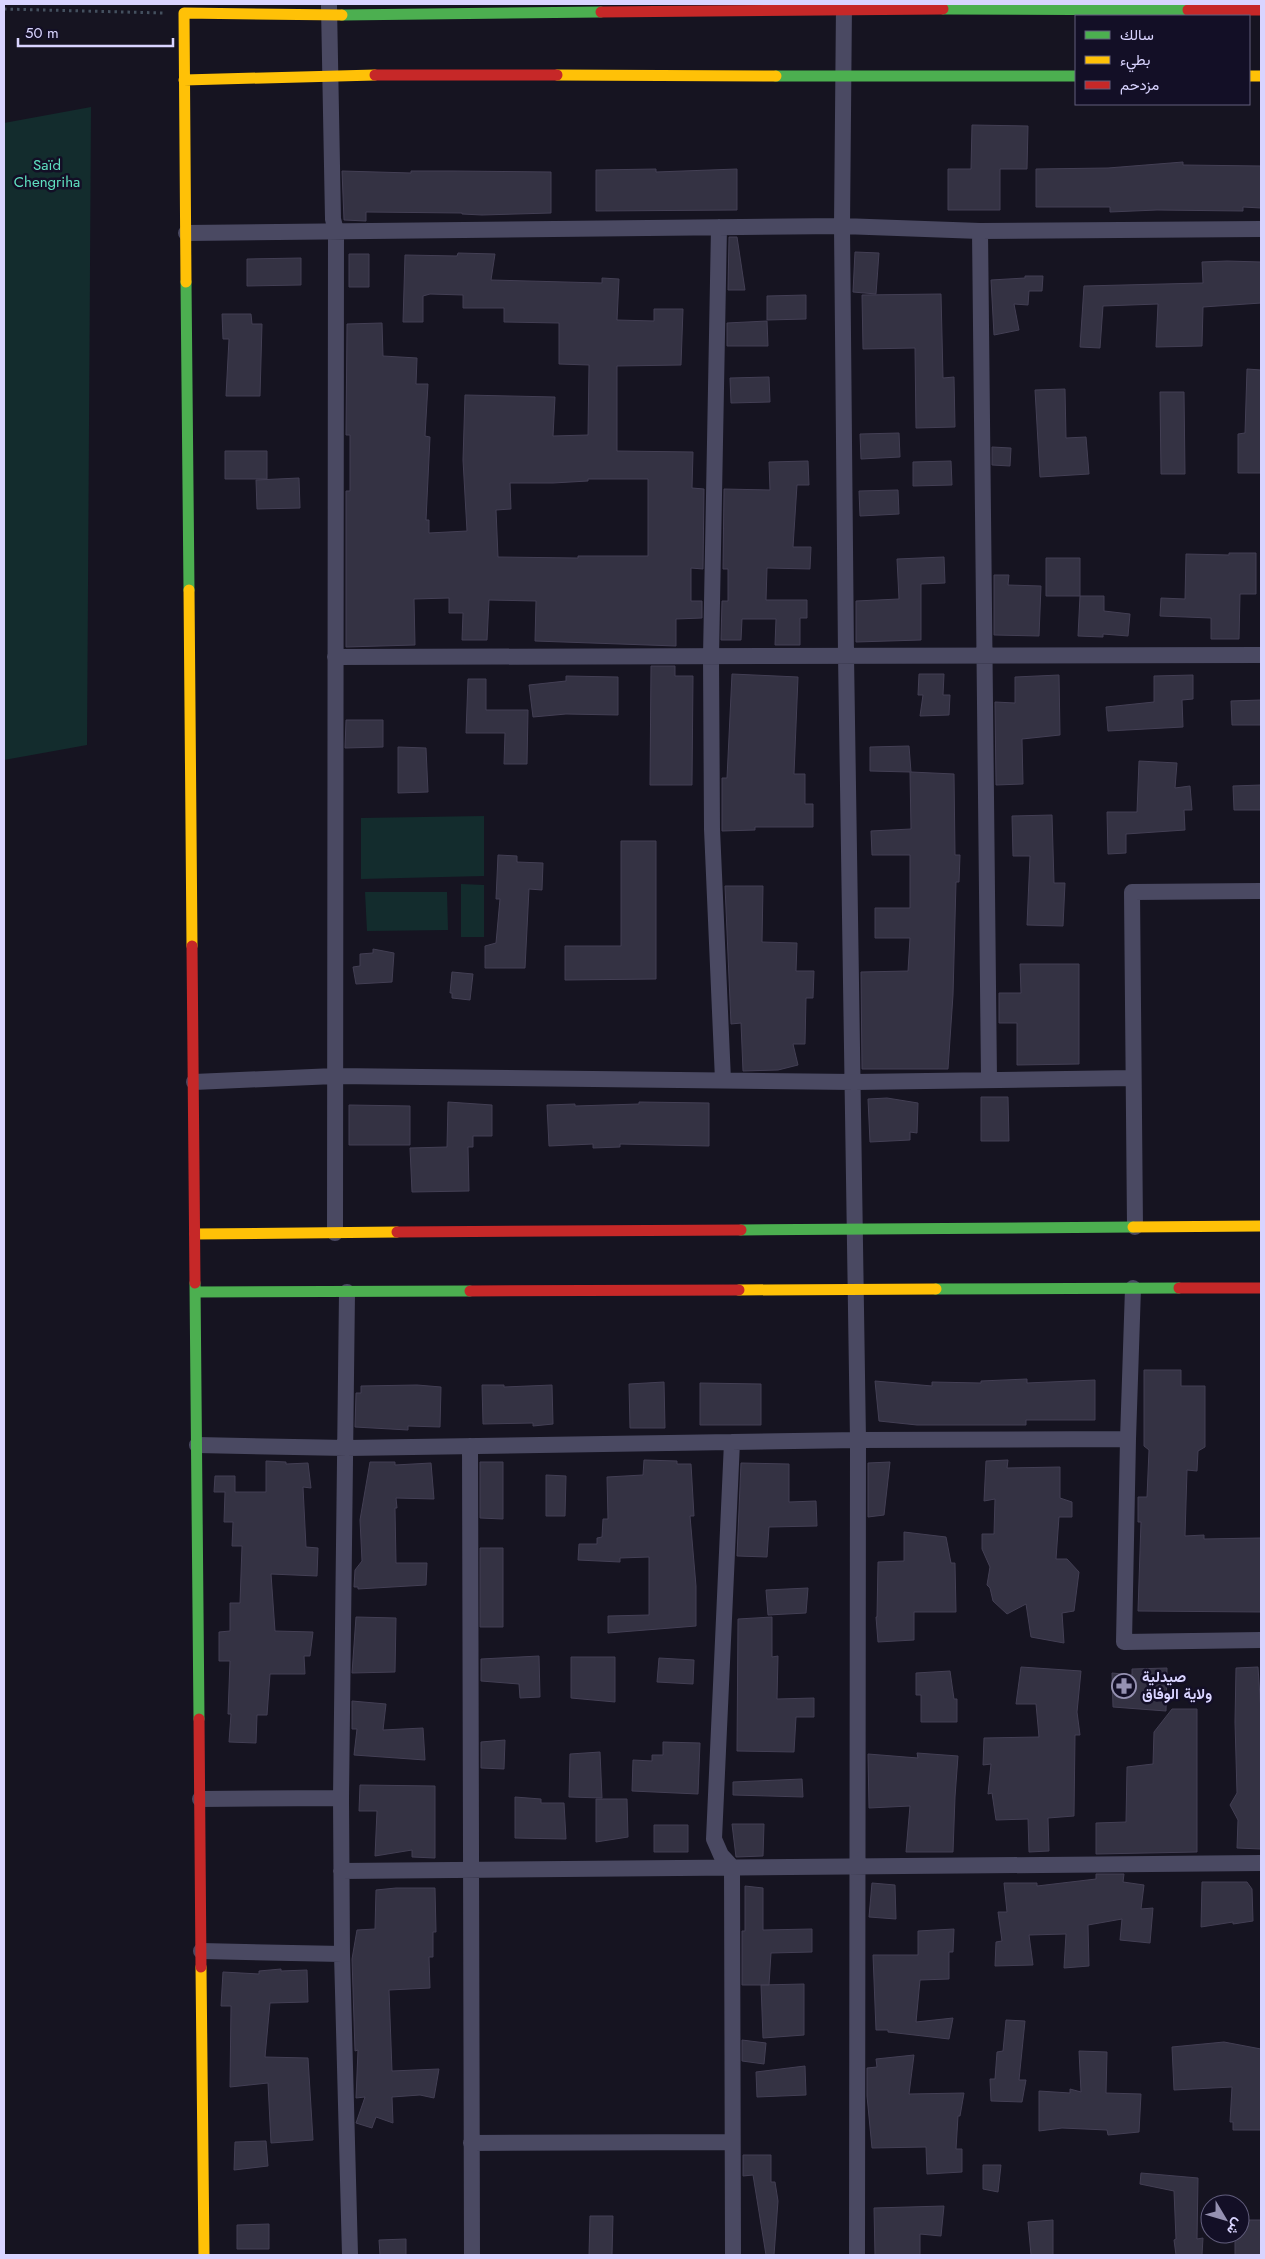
<svg xmlns="http://www.w3.org/2000/svg" width="1265" height="2259" font-family="Jost,Vazirmatn,sans-serif">
<rect width="100%" height="100%" fill="#161421"/>
<path fill="#132c2d" d="M91,107L87,745L4,760V123Z
M484,816V876L361,879V818Z
M461,884L484,885V937H461Z
M365,892H447L448,930L367,931Z"/>
<path fill="#343243" stroke="#433f54" fill-rule="evenodd" d="M972,125L1028,126L1027,169H1000V210H948V169H971Z
M1183,162V165L1261,166V208L1243,207V211L1157,210L1110,212V207H1036V169L1108,168Z
M656,169V172L737,169V210L596,211V170Z
M342,171L411,173V171H453L551,172V213L482,215L462,214V213L366,212V221L344,220Z
M729,237H737L745,290H728Z
M855,252L879,253L876,294L853,292Z
M458,253L495,254L491,280L602,283V278L619,279L617,320L654,321V309H683L681,365L617,366V451L693,452L692,488L704,489L703,569L691,568V601H702V618L676,619V646L535,641L536,601L489,600L487,640H462L463,613H449V598L414,599L415,645L346,647V491H350V435H346L347,324L382,323L383,356L417,358L416,384H428L425,436L430,437L426,520H429V533L467,531L463,460L465,395L555,397L553,436L588,435L589,365L559,364V323L504,322V308H463V295L430,294L423,296V322H403L405,255L457,256ZM588,479H648V556H578V558L498,557L496,510L511,509L510,483H553L588,481Z
M349,254H369V287H349Z
M301,258V285L247,286V259Z
M1227,261L1261,262V303L1203,307L1202,346L1156,347L1158,304L1103,306L1100,348L1080,347L1084,286L1203,283L1202,262Z
M1025,276H1043L1042,291H1029L1028,305L1014,304L1019,330L994,335L991,280L1025,278Z
M941,294L943,378L954,377L955,427L916,428L915,348L863,349L862,295Z
M806,295V319L767,320V296Z
M222,314H251L252,324H262L260,396H226L229,339H223Z
M767,321L768,346H727V323Z
M1247,369L1261,370V473H1238V434L1245,433Z
M769,377L770,402L731,403L730,378Z
M1065,389L1066,438L1086,437L1089,474L1040,477L1035,390Z
M1160,392H1184L1185,474H1161Z
M899,433L900,457L861,459L860,434Z
M992,447L1011,448L1010,466L992,465Z
M225,451H267V479H225Z
M808,461L809,485H797L793,547H811L810,569L767,568L766,600H807V618H800V645H775L776,619H742L741,640H721L722,601H728V569H723L724,489L770,490L769,462Z
M951,461L952,485L913,486V462Z
M299,478L300,508L257,509L256,480Z
M898,490L899,514L860,516L859,491Z
M1229,553H1256V594H1240L1239,639H1211V618L1160,616L1161,598L1185,599L1186,554L1229,555Z
M944,557L945,583L921,584V640L856,642V601L899,599L897,559Z
M1046,558H1080V596H1046Z
M994,575H1009L1008,585L1041,586L1039,636L994,635Z
M1080,596H1104V611L1130,614L1128,636L1103,634V637L1078,636Z
M651,666H675V676H693L692,785H650Z
M732,674L798,677L794,774H805V804H813V827H755V830L722,831V778H727Z
M919,674H944L943,695H950L949,715L920,716L923,695H918Z
M1059,675L1060,735L1022,739L1023,784L996,785L995,702L1015,703V677Z
M1193,675V699L1182,700L1183,727L1108,731L1106,707L1154,702V676Z
M566,676L618,677V715L566,714L533,717L529,685L566,681Z
M468,679H486V710H528L527,764H504L505,733H466Z
M1261,700V725H1232L1231,701Z
M346,720H383V747L345,748Z
M909,746L911,772L954,774L955,855H960L959,882H956L953,995L948,1069H862L861,972L908,971L910,938H875V908H910V855H872L871,831L911,829L910,772L870,771V747Z
M398,747L426,748L428,792L398,793Z
M1139,761L1177,763L1175,788L1190,786L1192,810H1184L1185,830L1126,834V853L1108,854L1107,812H1137Z
M1261,785V810H1234L1233,786Z
M1052,815L1054,883H1065L1063,926L1027,925L1030,856H1013L1012,816Z
M621,841H656V979L565,980V946H621Z
M498,855L517,856V862L543,863L542,890L529,889L525,968H485V946L496,943L500,899H496Z
M725,886H763L762,942L797,943L796,971H814L813,998H806L805,1044H793L798,1065L778,1070L743,1071L741,1023L731,1024Z
M373,949L394,953L392,982L356,984L353,967L360,966V954L373,953Z
M1020,964H1079V1064L1017,1065V1023H999V993H1021Z
M452,972L473,974L470,1000L452,998V993H450Z
M981,1097H1008L1009,1141H981Z
M887,1098L918,1103L917,1133L910,1132V1140L870,1142L868,1099Z
M448,1102L492,1105V1136H473V1147H468L469,1191L412,1192L410,1148L447,1147Z
M639,1102L709,1103V1146L620,1144V1147L593,1148V1144L549,1146L547,1105L575,1104V1106L639,1104Z
M349,1105L410,1106V1145H349Z
M1144,1370H1181V1386H1205V1447L1198,1451L1197,1471L1187,1470L1185,1536L1204,1535V1539L1261,1538V1612L1138,1611L1141,1522H1138V1497H1147L1149,1450L1144,1446Z
M1027,1379V1383L1095,1380V1420H1026V1425H917L879,1421L875,1381L932,1386V1382L981,1383V1381Z
M664,1382L665,1428H630L629,1384Z
M700,1383L761,1384V1425H700Z
M417,1385L441,1387L440,1427L408,1426V1430L355,1427L356,1393H361V1386Z
M482,1385H504V1387L552,1385L553,1424L533,1426V1423L483,1424Z
M644,1460L677,1461V1464H691L694,1516H690L696,1586V1626L608,1633V1616L649,1615V1557L620,1558V1562L578,1560L579,1544H597V1538L602,1537L603,1519H608L607,1477L643,1475Z
M1008,1460L1007,1468L1060,1467V1498L1072,1502V1517H1059L1056,1559H1067L1079,1572L1074,1611L1062,1613L1064,1643L1031,1637L1026,1604L1007,1614L993,1601L990,1588L987,1585L990,1567L982,1549V1534H994L995,1499L984,1501L986,1461Z
M266,1461L286,1462V1464L308,1463L311,1488L303,1487L306,1547L318,1548L317,1576L271,1574L275,1631L313,1632L310,1656H304L305,1674H270L267,1715H257L256,1743L229,1742L231,1714H228L230,1661H219V1632L230,1631V1603H240L242,1546H232L233,1522H224L225,1492H214L215,1476H235V1492H266Z
M370,1462H395V1465L431,1463L434,1499L396,1498L397,1508H395L396,1563H427L426,1585L358,1589V1587H354L355,1570L362,1561L360,1520Z
M480,1462H503V1519L480,1518Z
M890,1462L884,1515L868,1517V1463Z
M741,1463L789,1464V1502L816,1501L817,1526L769,1527L767,1557L737,1556Z
M546,1475L566,1476L565,1516H546Z
M904,1532L946,1537L951,1563H955L956,1612H914V1640L878,1642L876,1617H877L878,1562L904,1561Z
M480,1548H503V1627H480Z
M808,1588L806,1613L768,1615L766,1590Z
M356,1617L396,1618L395,1672L352,1673Z
M772,1617V1657L778,1656L777,1699L814,1698V1717H796L794,1752L737,1751L738,1619Z
M539,1656L540,1697L520,1698L519,1684L481,1681V1659Z
M571,1657H615V1702L571,1698Z
M659,1658L694,1660L693,1684L657,1682Z
M1021,1667L1081,1671L1077,1712L1080,1735H1075L1074,1816L1048,1818L1049,1851L1029,1852L1028,1819L996,1820L992,1793L988,1794L991,1764L983,1765L984,1738L1039,1737L1036,1704H1016Z
M1258,1667L1261,1712V1849L1237,1848L1238,1820L1230,1805L1237,1793L1235,1722L1236,1668Z
M1167,1668L1166,1711L1113,1707L1112,1673L1132,1675V1669Z
M950,1671L954,1699H957V1722H921V1695H916V1673Z
M352,1701L386,1704L383,1730L423,1728L425,1760L354,1755L357,1729H352Z
M1172,1709H1197V1852L1096,1854V1823L1126,1822L1127,1767L1153,1764L1154,1732Z
M505,1740L504,1769L481,1768V1742Z
M663,1742L700,1743L698,1794L632,1791L633,1760L652,1761V1755H663Z
M600,1752L602,1798L569,1797L570,1754Z
M917,1753L958,1756L955,1797L953,1852H906L910,1806L869,1808L868,1754L918,1758Z
M802,1779L803,1797L733,1795V1782Z
M360,1785L435,1786V1858L412,1857V1850L375,1856L377,1811H359Z
M515,1797L541,1799V1803H564L566,1839L515,1838Z
M596,1799H627L628,1837L596,1842Z
M732,1824H764L763,1856L736,1857Z
M654,1825H688V1852H654Z
M1096,1874H1124L1123,1882L1144,1885L1141,1909L1153,1908L1150,1943L1120,1940L1122,1919L1088,1925L1089,1966L1064,1968L1066,1934L1029,1935L1033,1965L995,1966L996,1942L1002,1941L998,1912H1007L1004,1883H1037V1886L1096,1879Z
M1202,1882H1247L1252,1889L1253,1921L1233,1924V1922L1201,1927Z
M872,1883L895,1885L896,1919L869,1917Z
M745,1886L763,1888V1930L812,1929V1952L771,1953L769,1985H742V1931H745Z
M396,1888H435L436,1932H433V1957H429L430,1988L389,1990L392,2071L439,2069L434,2098L420,2095L392,2097L393,2123L376,2117L372,2128L356,2123L365,2097L356,2098L358,2050L355,2051L352,1959L357,1930L375,1929L376,1890Z
M954,1929L953,1952H949V1979L920,1980L916,2022L953,2018L949,2039L888,2032V2030H876L873,1955H918V1931Z
M281,1969V1971L307,1970L308,2002L270,2003L265,2057L308,2058L313,2140L271,2143L268,2083L230,2087L231,2006H221L223,1972L259,1974V1971Z
M804,1984V2035L763,2038L761,1985Z
M1006,2020L1025,2021L1019,2080H1026L1022,2102L991,2101L990,2079H995L997,2052L1003,2051Z
M742,2040L766,2043L764,2064L742,2061Z
M1224,2042L1261,2049V2130H1233V2122H1230L1232,2087L1174,2090L1172,2047Z
M1079,2051L1107,2052L1106,2093L1141,2094L1139,2132L1108,2135L1107,2130L1062,2128L1039,2131V2091L1070,2093V2089L1081,2092Z
M914,2055L909,2094L964,2093L960,2116H958L956,2149H962V2172L927,2174L926,2147L872,2148L867,2096V2068L877,2067L876,2059Z
M805,2066L806,2095L757,2097L756,2072Z
M266,2141L268,2166L234,2170L235,2142Z
M743,2155H771V2182H775L778,2201L774,2255H766L753,2175L743,2176Z
M983,2165H1001L998,2192L983,2189Z
M1141,2173L1198,2178L1197,2239L1203,2238L1202,2255H1176L1174,2240L1176,2239L1174,2191L1140,2184Z
M944,2206L941,2236L920,2234V2255H875L874,2208Z
M590,2216H613L612,2255H589Z
M1053,2220V2255H1031L1028,2222Z
M1240,2220H1261V2255H1235V2234H1240Z
M269,2224V2249H237V2225Z
M406,2239V2255H380L379,2240Z"/>
<g fill="none" stroke-linecap="round" stroke-linejoin="round">
<path stroke="#44505f" stroke-width="3" stroke-dasharray="2.5 4" stroke-linecap="butt" d="M4,9L163,13"/>
<path stroke="#4a4962" stroke-width="16" d="M844,4L842,226L846,655L858,1440L857,2255
M329,6L333,219L336,231L335,1233
M719,227L711,657L712,829L723,1080
M980,231L989,1080
M186,233L842,226L980,231L1261,229
M335,657L1261,655
M194,1082L335,1076L854,1082L1133,1078
M1135,1227L1132,892L1261,891
M1133,1288L1128,1439L1124,1642L1261,1640
M347,1292L341,1798L342,1954L350,2255
M732,1442L714,1839L721,1855L732,1867L733,2255
M197,1445L347,1448L858,1440L1128,1439
M470,1446L472,2255
M200,1799L341,1798
M341,1871L1261,1863
M201,1951L342,1954
M471,2143L732,2142"/>
<path stroke="#4caf50" stroke-width="11" d="M943,9L1188,10
M342,15L601,12
M776,76H1076
M186,282L189,590
M741,1230L1133,1227
M195,1283L199,1719
M936,1289L1179,1288
M196,1292L470,1291"/>
<path stroke="#ffc107" stroke-width="11" d="M557,75L776,76
M1249,76H1261
M184,80L375,75
M186,282L184,13L342,15
M189,590L192,946
M1133,1227L1261,1226
M195,1234L397,1232
M739,1290L936,1289
M201,1967L204,2255"/>
<path stroke="#c62828" stroke-width="11" d="M1188,10H1261
M601,12L943,9
M375,75H557
M192,946L195,1283
M397,1232L741,1230
M1179,1288H1261
M470,1291L739,1290
M199,1719L201,1967"/>
</g>
<defs>
<symbol id="pharmacy-ring" viewBox="-11 -11 22 22"><circle r="9.5" fill="#130f26" stroke="#9591b1" stroke-width="1.5"/><path d="M-2-6h4v4h4v4h-4v4h-4v-4h-4v-4h4Z" fill="#9591b1"/></symbol>
</defs>
<g fill-rule="evenodd">
<use href="#pharmacy-ring" x="1110" y="1672" width="28" height="28"/>
</g>
<g text-anchor="middle" stroke-width="5" stroke-linejoin="round" paint-order="stroke">
<g font-size="15" fill="#5fe0c0" stroke="#130f26">
<text x="47" y="170">Saïd<tspan x="47" dy="17">Chengriha</tspan></text>
</g>
<g font-size="15" font-weight="bold" fill="#d9d4ff" stroke="#130f26" text-anchor="start">
<text x="1142" y="1682">صيدلية<tspan x="1142" dy="17">ولاية الوفاق</tspan></text>
</g>
</g>
<rect width="1265" height="2259" fill="none" stroke="#d9d4ff" stroke-width="10"/>
<rect x="1075" y="15" width="175" height="90" fill="#130f26" stroke="#625e7d"/>
<rect x="1085" y="31" width="25" height="8" fill="#4caf50" stroke="#625e7d"/>
<text x="1120" y="40" font-size="15" fill="#d9d4ff">سالك</text>
<rect x="1085" y="56" width="25" height="8" fill="#ffc107" stroke="#625e7d"/>
<text x="1120" y="65" font-size="15" fill="#d9d4ff">بطيء</text>
<rect x="1085" y="81" width="25" height="8" fill="#c62828" stroke="#625e7d"/>
<text x="1120" y="90" font-size="15" fill="#d9d4ff">مزدحم</text>
<g transform="translate(1225 2219) rotate(128)"><circle r="24" fill="#130f26" stroke="#625e7d"/>
<path d="M0-4L9 19L0 12L-9 19Z" fill="#9591b1"/>
<text y="-8" font-size="14" font-weight="bold" text-anchor="middle" fill="#d9d4ff">ش</text>
</g>
<path d="M18 38v8h155v-8" fill="none" stroke="#d9d4ff" stroke-width="2.5"/>
<text x="25" y="38" font-size="15" fill="#d9d4ff" stroke="#130f26" stroke-width="4" paint-order="stroke">50 m</text>
</svg>
